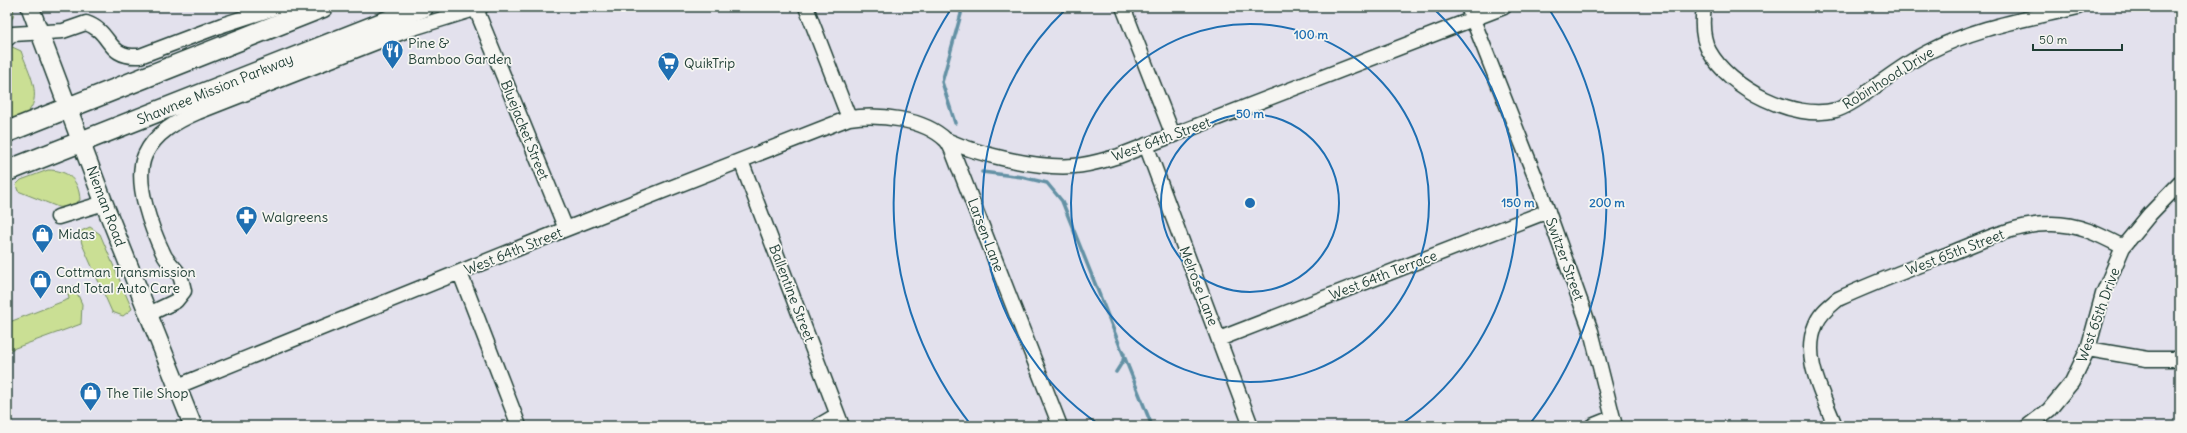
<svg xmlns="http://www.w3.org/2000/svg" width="2187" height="433" font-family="Delius,sans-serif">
<rect width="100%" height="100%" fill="#e3e1ed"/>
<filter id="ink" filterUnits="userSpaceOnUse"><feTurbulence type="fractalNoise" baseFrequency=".025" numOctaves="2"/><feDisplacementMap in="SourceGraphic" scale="8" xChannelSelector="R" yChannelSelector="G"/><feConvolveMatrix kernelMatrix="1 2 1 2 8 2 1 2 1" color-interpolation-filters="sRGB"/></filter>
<g filter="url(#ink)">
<path fill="#cadf94" stroke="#748e64" d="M7,7H13C15,15 12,20 7,26Z
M10,46L21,51C28,71 45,98 25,115C20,118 12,120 7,122V50Z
M48,170C68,170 79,180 80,200L69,208L58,207L18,191L16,185L21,180Z
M90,227L100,234L132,309L123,316L112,312L82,244L79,232Z
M74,286L82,304L81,324L7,351V323L69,299L67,289Z"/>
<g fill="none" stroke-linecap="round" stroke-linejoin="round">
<path stroke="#6391a4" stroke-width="3.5" d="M955,123L942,82L961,14V7
M982,172L1022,177L1047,183L1062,201L1152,426
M1116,372L1123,361L1124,354
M984,426L986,425"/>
<defs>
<path id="minor" d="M806,7L849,118
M1123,7L1173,135
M1468,7L1538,184L1591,331L1615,426
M1704,7C1702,21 1702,38 1709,51C1730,89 1794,121 1836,110C1849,106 1862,96 1873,88C1891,75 1908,62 1928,52C1979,26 2024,20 2078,7
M476,9L566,229
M7,39L13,34L63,31L86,23C113,32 105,58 140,56L222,25L278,7
M946,140C980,155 1038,169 1074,166C1090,165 1104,160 1119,156L1504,7
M1146,145L1251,426
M741,161L842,426
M58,217L104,203
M460,273L519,426
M149,314L176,301L184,291C183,286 182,281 180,276C176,268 168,263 164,255C152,230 133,182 145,155C155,133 177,121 198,112L410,29L481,7
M1219,339L1548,211
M2088,349L2147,359H2180
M178,386L566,229L849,118C879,114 923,118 946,140C952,146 956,162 960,170L1060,426
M818,426L837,415
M1592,426L1612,418
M1835,426C1823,394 1801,358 1816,324C1820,313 1830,306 1838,299C1875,282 1913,268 1951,253C1982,241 2015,224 2049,224C2077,223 2100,235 2123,247
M2028,426L2049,410L2072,382L2088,349L2103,294L2123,247L2150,214L2180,183"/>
<path id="major" d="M30,7L104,203L193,426"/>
<path id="highway" d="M7,132L323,7
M7,171L423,7"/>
</defs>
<use href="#minor" stroke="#1f3d34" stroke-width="17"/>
<use href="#major" stroke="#1f3d34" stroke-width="20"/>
<use href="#highway" stroke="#1f3d34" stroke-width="23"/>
<use href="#minor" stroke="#f6f6f2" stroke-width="14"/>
<use href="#major" stroke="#f6f6f2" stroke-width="17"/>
<use href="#highway" stroke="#f6f6f2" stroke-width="20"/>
</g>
</g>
<g fill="none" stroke="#1f6fb2" stroke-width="2">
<circle cx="1250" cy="203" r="89"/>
<circle cx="1250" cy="203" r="179"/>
<path d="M1100 425A268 268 0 0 1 1066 9M1434 9A268 268 0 0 1 1400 425"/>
<path d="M971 425A357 357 0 0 1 951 9M1549 9A357 357 0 0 1 1529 425"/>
</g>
<defs>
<symbol id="restaurant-pin" viewBox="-11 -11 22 30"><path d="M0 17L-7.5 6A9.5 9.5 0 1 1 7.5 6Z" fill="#1f6fb2" stroke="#f6f6f2"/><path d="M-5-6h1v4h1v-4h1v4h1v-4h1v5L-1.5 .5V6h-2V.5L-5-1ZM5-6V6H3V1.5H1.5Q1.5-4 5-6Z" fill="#fff"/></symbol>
<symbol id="supermarket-pin" viewBox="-11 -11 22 30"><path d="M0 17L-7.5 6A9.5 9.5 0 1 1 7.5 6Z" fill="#1f6fb2" stroke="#f6f6f2"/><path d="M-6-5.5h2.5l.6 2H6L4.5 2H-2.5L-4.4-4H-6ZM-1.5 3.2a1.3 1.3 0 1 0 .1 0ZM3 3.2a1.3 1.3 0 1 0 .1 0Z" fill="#fff"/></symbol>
<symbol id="pharmacy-pin" viewBox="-11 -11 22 30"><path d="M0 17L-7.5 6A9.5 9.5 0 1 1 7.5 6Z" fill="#1f6fb2" stroke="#f6f6f2"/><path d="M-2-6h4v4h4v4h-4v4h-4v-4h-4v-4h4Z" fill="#fff"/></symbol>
<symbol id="shop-pin" viewBox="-11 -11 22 30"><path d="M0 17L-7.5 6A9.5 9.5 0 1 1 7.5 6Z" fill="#1f6fb2" stroke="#f6f6f2"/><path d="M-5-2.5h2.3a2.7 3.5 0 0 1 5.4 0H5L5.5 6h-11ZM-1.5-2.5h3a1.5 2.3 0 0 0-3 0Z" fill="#fff"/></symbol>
</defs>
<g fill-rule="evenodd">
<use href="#restaurant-pin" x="380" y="38" width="25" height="34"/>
<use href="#supermarket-pin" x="656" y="50" width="25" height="34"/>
<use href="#pharmacy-pin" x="234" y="204" width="25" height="34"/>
<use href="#shop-pin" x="30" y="222" width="25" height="34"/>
<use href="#shop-pin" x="28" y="268" width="25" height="34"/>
<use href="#shop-pin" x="78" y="380" width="25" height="34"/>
</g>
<g text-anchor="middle" stroke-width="3.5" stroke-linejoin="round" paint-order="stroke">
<g font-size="14" fill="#1f3d34" stroke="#f6f6f2" text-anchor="start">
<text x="408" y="48">Pine &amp;<tspan x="408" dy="16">Bamboo Garden</tspan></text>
<text x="684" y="68">QuikTrip</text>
<text x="262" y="222">Walgreens</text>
<text x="58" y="239">Midas</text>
<text x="56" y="277">Cottman Transmission<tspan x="56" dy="16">and Total Auto Care</tspan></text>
<text x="106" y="398">The Tile Shop</text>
</g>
<g font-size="14" fill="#1f3d34" stroke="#f6f6f2">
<text transform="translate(1888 78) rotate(-32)" y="5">Robinhood Drive</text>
<text transform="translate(215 89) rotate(-22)" y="5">Shawnee Mission Parkway</text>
<text transform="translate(525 130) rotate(68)" y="5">Bluejacket Street</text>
<text transform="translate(1161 139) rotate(-20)" y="5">West 64th Street</text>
<text transform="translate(106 206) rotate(69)" y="5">Nieman Road</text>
<text transform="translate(986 235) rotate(69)" y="5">Larsen Lane</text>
<text transform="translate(513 251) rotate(-22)" y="5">West 64th Street</text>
<text transform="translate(1955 252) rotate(-21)" y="5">West 65th Street</text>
<text transform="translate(1565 259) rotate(70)" y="5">Switzer Street</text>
<text transform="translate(1383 275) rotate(-21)" y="5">West 64th Terrace</text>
<text transform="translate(1199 286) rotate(69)" y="5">Melrose Lane</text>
<text transform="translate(792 293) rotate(69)" y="5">Ballentine Street</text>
<text transform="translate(2098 315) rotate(-70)" y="5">West 65th Drive</text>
</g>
</g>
<circle cx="1250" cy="203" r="6" fill="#1f6fb2" stroke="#f6f6f2" stroke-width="2"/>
<g font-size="12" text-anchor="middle" font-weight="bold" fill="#1f6fb2" stroke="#f6f6f2" stroke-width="3.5" stroke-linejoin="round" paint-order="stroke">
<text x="1311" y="39">100 m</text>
<text x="1250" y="118">50 m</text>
<text x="1518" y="207">150 m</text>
<text x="1607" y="207">200 m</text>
</g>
<rect width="2187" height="433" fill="none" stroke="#f6f6f2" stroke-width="24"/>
<rect x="12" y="12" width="2163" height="409" fill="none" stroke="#1f3d34" stroke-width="1.5" filter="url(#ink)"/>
<path d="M2033 44v6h89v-6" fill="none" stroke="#1f3d34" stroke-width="2"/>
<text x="2039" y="44" font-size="12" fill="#1f3d34" stroke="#f6f6f2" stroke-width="3" paint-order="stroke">50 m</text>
</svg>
